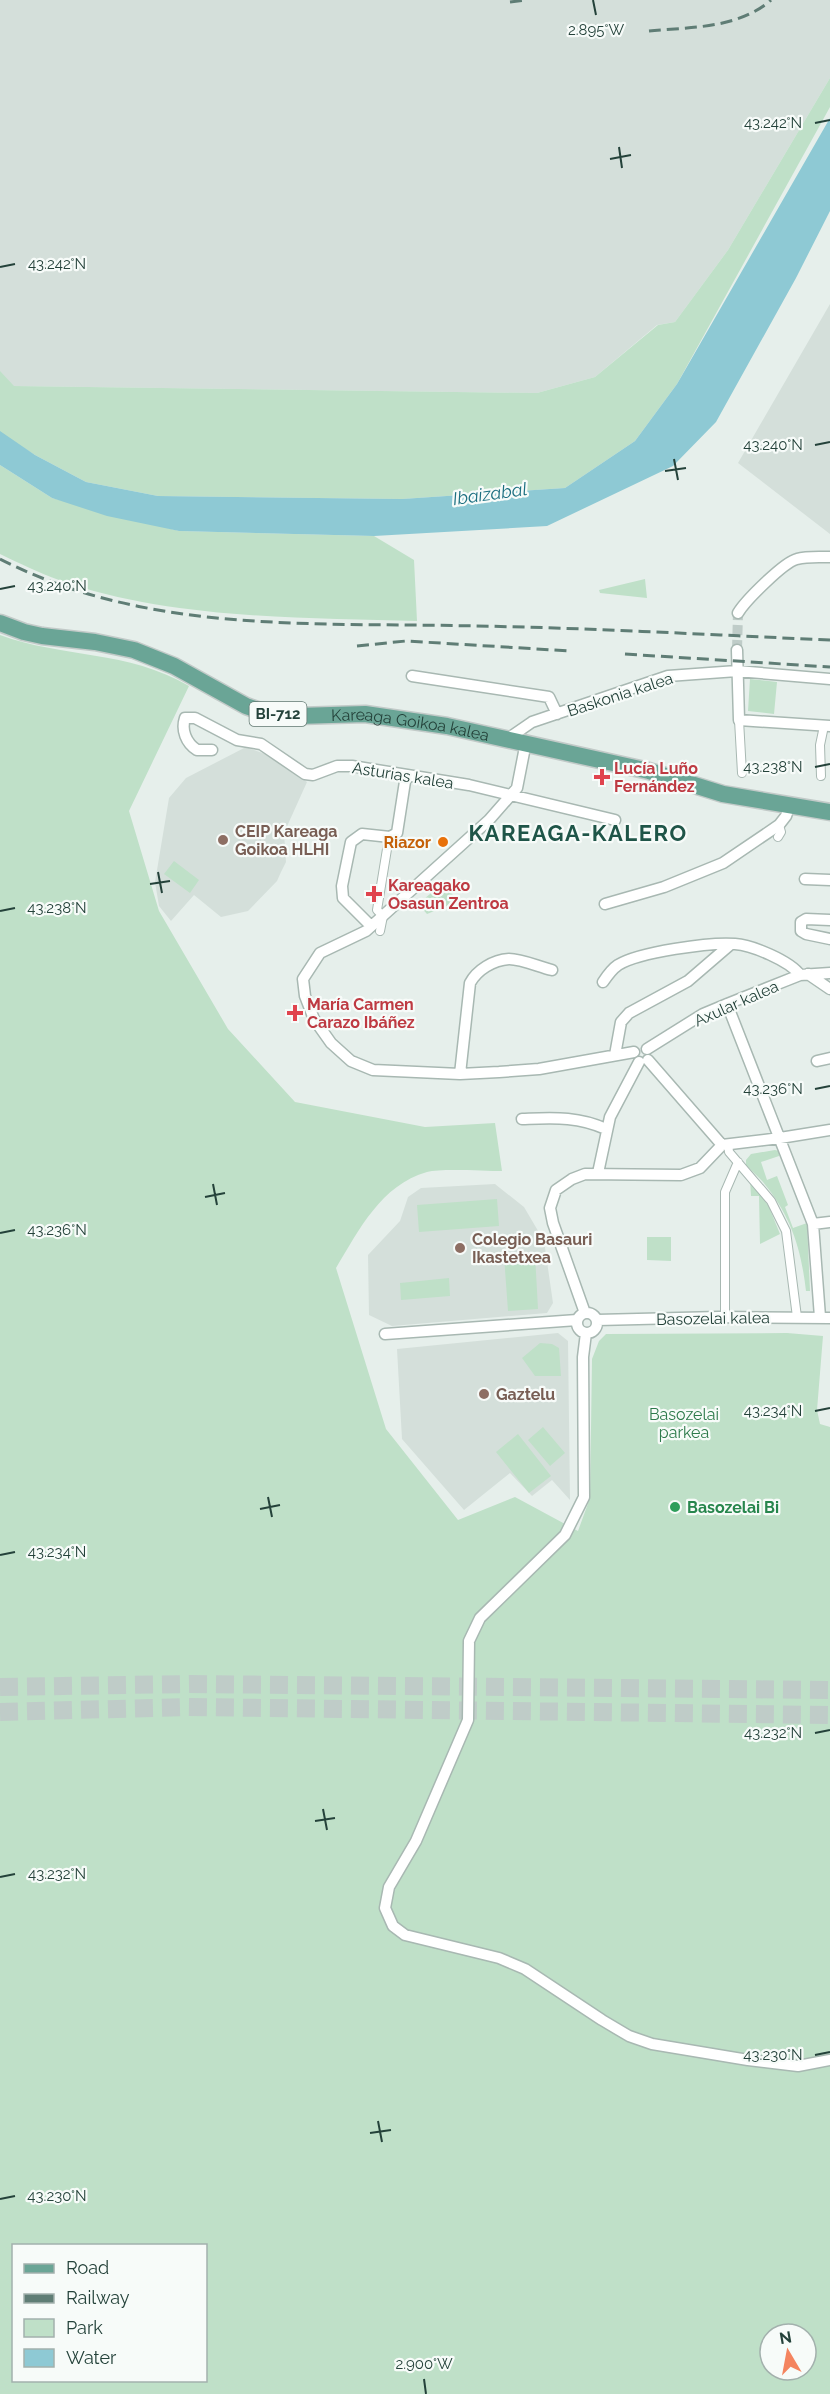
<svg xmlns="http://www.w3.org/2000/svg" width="830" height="2394" font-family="Raleway,sans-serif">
<rect width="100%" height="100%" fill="#e6efeb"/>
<path fill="#d4dfda" d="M0,0H830V78L728,250L675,322L657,325L595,377L537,393L13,386L0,372Z
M830,304V534L738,463Z
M246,747L265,754L307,782L284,833L286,862L281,872L277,881L248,911L221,917L194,895L171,921L159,906L155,882L169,798L186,778Z
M495,1184L524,1207L544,1241L553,1303L547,1313L392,1326L369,1315L368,1255L400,1221L408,1197L421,1188Z
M558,1333L568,1341L570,1500L552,1480L532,1496L510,1473L464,1510L402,1439L397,1349Z"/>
<path fill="#bfe0c8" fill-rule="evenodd" d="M830,78V107L677,384L635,441L565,488L402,499L158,496L86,482L35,455L0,433V371L14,386L537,393L595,377L658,325L675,322L728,250Z
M0,465L52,498L179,531L374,536L414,560L417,621C302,618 168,619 59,580C39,573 19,563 0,554Z
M645,579L647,598L600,593L599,590Z
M0,635C62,658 128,650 189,686L129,811L159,911L228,1029L295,1102L425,1127L495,1123L502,1171C484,1171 441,1168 427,1172C381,1185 359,1230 336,1268L386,1429L458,1520L515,1497L578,1531L590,1498L592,1359L599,1341L606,1334L787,1333L823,1336L817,1410L820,1424L830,1427V2394H0ZM14,2246H206V2380H14ZM770,2334H806V2370H770Z
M750,679L777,682L774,714L748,711Z
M174,861L199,880L190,893L164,874Z
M442,884L459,901L427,914L418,904Z
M775,1150L779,1151V1156L761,1162L767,1180L777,1176L788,1205L785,1207L793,1228L807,1223L810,1291H806C801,1248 791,1216 763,1182C758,1176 751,1171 746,1165V1160L751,1154Z
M750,1179L769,1207L780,1234L760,1244L759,1196H751Z
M497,1199L499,1226L419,1232L417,1205Z
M647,1237H671V1261L647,1260Z
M535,1254L538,1309L508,1311L504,1256Z
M449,1278L450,1296L401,1300L400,1283Z
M540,1343L552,1344L559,1348L561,1376H535L522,1358Z
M543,1427L565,1453L550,1466L528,1440Z
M518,1434L551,1476L529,1493L496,1452Z"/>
<path fill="#8ec9d4" d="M830,118V211L796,278L716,422L673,466L547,526L374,536L179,531L107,516L52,498L0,465V431L35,455L86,482L158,496L402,499L565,488L635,441L677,384Z"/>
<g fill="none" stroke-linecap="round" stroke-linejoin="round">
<path stroke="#bfccc8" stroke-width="10" stroke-dasharray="10 5" stroke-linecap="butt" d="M737,650L738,613"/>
<path stroke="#bfccc8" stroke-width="18" stroke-dasharray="18 9" stroke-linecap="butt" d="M0,1687L190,1684L830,1690
M0,1712L188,1707L830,1715"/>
<defs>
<path id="pedestrian" d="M739,720L742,773
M821,776L820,745L824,726
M778,837L781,832L779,825
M380,931L383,916L377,910L388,843
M728,1144L729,1152L771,1201L786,1231L797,1317
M725,1317V1192L738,1162"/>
<path id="minor" d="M738,613C745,601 784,562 797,559C807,556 819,557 830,557
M737,650L739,720L830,726
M412,676L549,697L557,714
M509,738L532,722L668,676L737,671L830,679
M526,742L517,788L489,820L366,931L320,953L303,979L305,996L314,1019L331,1043L351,1061L373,1070L460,1074L499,1072L539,1069L634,1052
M212,750H197C186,743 181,730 185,718H195L237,740L261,744L305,774L313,775L337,766H352L469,785L615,820
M805,879L830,880
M605,904L664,887L723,863L779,825L786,816L790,805
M830,920L806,919L801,922V931L806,934L830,939
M371,926L343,898L342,886L351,842L362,834L390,837L397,833L406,775
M808,974L830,989
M603,982C607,976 612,969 618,965C639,952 710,942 735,944C752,945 790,961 800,975
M727,1004L813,1224L820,1317
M647,1049L703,1014L727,1004L800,975L830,973
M615,1055L621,1022L629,1013L688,981L731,944
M648,1060L722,1145
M817,1061L830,1058
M460,1074L470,983C477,970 493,960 509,959C522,959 539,967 552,970
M522,1119C553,1118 577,1116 606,1129
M722,1145L780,1138L830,1130
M598,1173L610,1117L639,1062
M813,1224L830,1222
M577 1323a10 10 0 1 1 20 0a10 10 0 1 1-20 0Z
M585,1313L553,1223L550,1208L556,1190L572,1179L585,1174L681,1175L700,1168L722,1145
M597,1320L720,1317L830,1318
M586,1333L583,1357L584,1497L565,1535L480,1618L469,1641L468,1720L416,1841L389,1887L385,1908L393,1926L405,1935L499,1958L525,1969L602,2020L629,2036L652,2044L748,2060L798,2066L830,2060
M385,1334L577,1320"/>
<g id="primary">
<path id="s1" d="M0,623L24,632L42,636L95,642L134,650L174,666L246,706L260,711L298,716L365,714L447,726L649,771L723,794L830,812"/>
</g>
</defs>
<use href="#pedestrian" stroke="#a8b8b2" stroke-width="10"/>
<use href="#minor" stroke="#a8b8b2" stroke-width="13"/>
<use href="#primary" stroke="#c2cac8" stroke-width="19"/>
<use href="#pedestrian" stroke="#fff" stroke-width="8"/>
<use href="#minor" stroke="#fff" stroke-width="10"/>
<use href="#primary" stroke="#6aa596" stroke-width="16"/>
<path stroke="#5f7d75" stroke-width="3" stroke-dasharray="12 6" stroke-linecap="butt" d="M510,2L527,0
M649,31C690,27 738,29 771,0
M0,559C148,635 316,622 476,626C594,628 712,635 830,640
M357,646L406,641L571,651
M625,654L830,667"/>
</g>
<path fill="none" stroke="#24423a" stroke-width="2" d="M593,0L596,15M815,123L830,120M619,147L622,168M610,159L631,155M0,267L15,264M815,445L830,442M674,459L678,480M665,471L686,468M0,589L15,586M815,767L830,764M158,872L162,893M150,884L170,881M0,911L15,908M815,1089L830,1086M213,1184L217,1205M205,1197L225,1193M0,1233L15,1230M815,1411L830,1408M268,1497L272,1517M260,1509L280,1505M0,1555L15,1552M815,1733L830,1730M323,1809L327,1830M315,1821L335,1818M0,1877L15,1874M815,2055L830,2052M378,2121L382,2142M370,2133L391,2130M0,2199L15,2196M424,2379L426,2394"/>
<g fill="#e0444e" stroke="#f7fbf9" stroke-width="2">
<path d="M599 768h6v6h6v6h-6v6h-6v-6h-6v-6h6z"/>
<path d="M371 885h6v6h6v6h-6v6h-6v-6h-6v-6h6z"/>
<path d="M292 1004h6v6h6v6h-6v6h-6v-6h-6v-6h6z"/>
</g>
<g fill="#8d6e63" stroke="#f7fbf9" stroke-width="2">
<circle cx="223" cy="840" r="6"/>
<circle cx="460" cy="1248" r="6"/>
<circle cx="484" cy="1394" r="6"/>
</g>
<circle fill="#e8710a" stroke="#f7fbf9" stroke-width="2" cx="443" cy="842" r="6"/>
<circle fill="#2e9e5b" stroke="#f7fbf9" stroke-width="2" cx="675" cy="1507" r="6"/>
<g text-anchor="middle" stroke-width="4.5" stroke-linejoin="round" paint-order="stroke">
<rect fill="#f7fbf9" stroke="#637a73" stroke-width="1.5" x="249.5" y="702" width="57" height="24" rx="4.5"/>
<g font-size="15" font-weight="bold" fill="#24423a">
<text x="278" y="719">BI-712</text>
</g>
<g font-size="16" fill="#24423a" stroke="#f7fbf9">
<text transform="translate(620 694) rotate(-18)" y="6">Baskonia kalea</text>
<text dy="6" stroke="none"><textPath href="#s1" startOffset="429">Kareaga Goikoa kalea</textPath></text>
<text transform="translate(403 775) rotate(9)" y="6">Asturias kalea</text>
<text transform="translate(736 1003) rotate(-24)" y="6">Axular kalea</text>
<text transform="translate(713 1318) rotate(-1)" y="6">Basozelai kalea</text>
</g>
<g font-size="16" font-weight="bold" fill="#be3a42" stroke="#f7fbf9" text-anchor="start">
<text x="614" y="774">Lucía Luño<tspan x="614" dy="18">Fernández</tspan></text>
<text x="388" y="891">Kareagako<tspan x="388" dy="18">Osasun Zentroa</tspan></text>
<text x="307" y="1010">María Carmen<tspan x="307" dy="18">Carazo Ibáñez</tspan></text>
</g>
<g font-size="16" font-weight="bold" fill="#785e54" stroke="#f7fbf9" text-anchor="start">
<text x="235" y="837">CEIP Kareaga<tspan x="235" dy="18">Goikoa HLHI</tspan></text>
<text x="472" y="1245">Colegio Basauri<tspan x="472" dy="18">Ikastetxea</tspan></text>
<text x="496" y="1400">Gaztelu</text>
</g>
<g font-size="16" font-weight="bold" fill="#c56008" stroke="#f7fbf9" text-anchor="end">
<text x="431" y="848">Riazor</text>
</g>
<g font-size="16" fill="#2d7a4b" stroke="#f7fbf9">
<text x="684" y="1420">Basozelai<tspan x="684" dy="18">parkea</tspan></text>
</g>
<g font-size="16" font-weight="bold" fill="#27864d" stroke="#f7fbf9" text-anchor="start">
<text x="687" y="1513">Basozelai Bi</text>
</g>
<g font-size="18" font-style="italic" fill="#1c6f80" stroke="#f7fbf9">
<text transform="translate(490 494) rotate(-8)" y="6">Ibaizabal</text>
</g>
<g font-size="22" font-weight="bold" letter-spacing="1.5" fill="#1f5548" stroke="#f7fbf9">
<text x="578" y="841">KAREAGA-KALERO</text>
</g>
</g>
<g font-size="15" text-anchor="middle" fill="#24423a" stroke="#f7fbf9" stroke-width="4.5" stroke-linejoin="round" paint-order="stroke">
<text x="596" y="35">2.895°W</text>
<text x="773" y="128">43.242°N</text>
<text x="57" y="269">43.242°N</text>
<text x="773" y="450">43.240°N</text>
<text x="57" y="591">43.240°N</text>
<text x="773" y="772">43.238°N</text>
<text x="57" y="913">43.238°N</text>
<text x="773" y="1094">43.236°N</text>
<text x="57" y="1235">43.236°N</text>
<text x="773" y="1416">43.234°N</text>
<text x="57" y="1557">43.234°N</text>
<text x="773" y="1738">43.232°N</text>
<text x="57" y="1879">43.232°N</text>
<text x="773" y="2060">43.230°N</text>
<text x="57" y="2201">43.230°N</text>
<text x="424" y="2369">2.900°W</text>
</g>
<rect x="12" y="2244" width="195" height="138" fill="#f7fbf9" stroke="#a3b1ad" stroke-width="1.5"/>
<rect x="24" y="2264" width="30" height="9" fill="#6aa596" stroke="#a3b1ad" stroke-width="1.5"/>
<text x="66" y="2274" font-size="18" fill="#24423a">Road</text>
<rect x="24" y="2294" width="30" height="9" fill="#5f7d75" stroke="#a3b1ad" stroke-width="1.5"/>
<text x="66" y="2304" font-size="18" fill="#24423a">Railway</text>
<rect x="24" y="2319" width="30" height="18" fill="#bfe0c8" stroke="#a3b1ad" stroke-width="1.5"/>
<text x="66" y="2334" font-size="18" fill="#24423a">Park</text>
<rect x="24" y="2349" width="30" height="18" fill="#8ec9d4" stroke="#a3b1ad" stroke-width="1.5"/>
<text x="66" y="2364" font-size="18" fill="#24423a">Water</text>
<g transform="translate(788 2352) rotate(350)"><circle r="28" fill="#f7fbf9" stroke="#a3b1ad" stroke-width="1.5"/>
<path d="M0-4.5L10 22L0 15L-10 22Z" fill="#f4845f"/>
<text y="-9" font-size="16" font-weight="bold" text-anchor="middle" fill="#24423a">N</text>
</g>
</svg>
